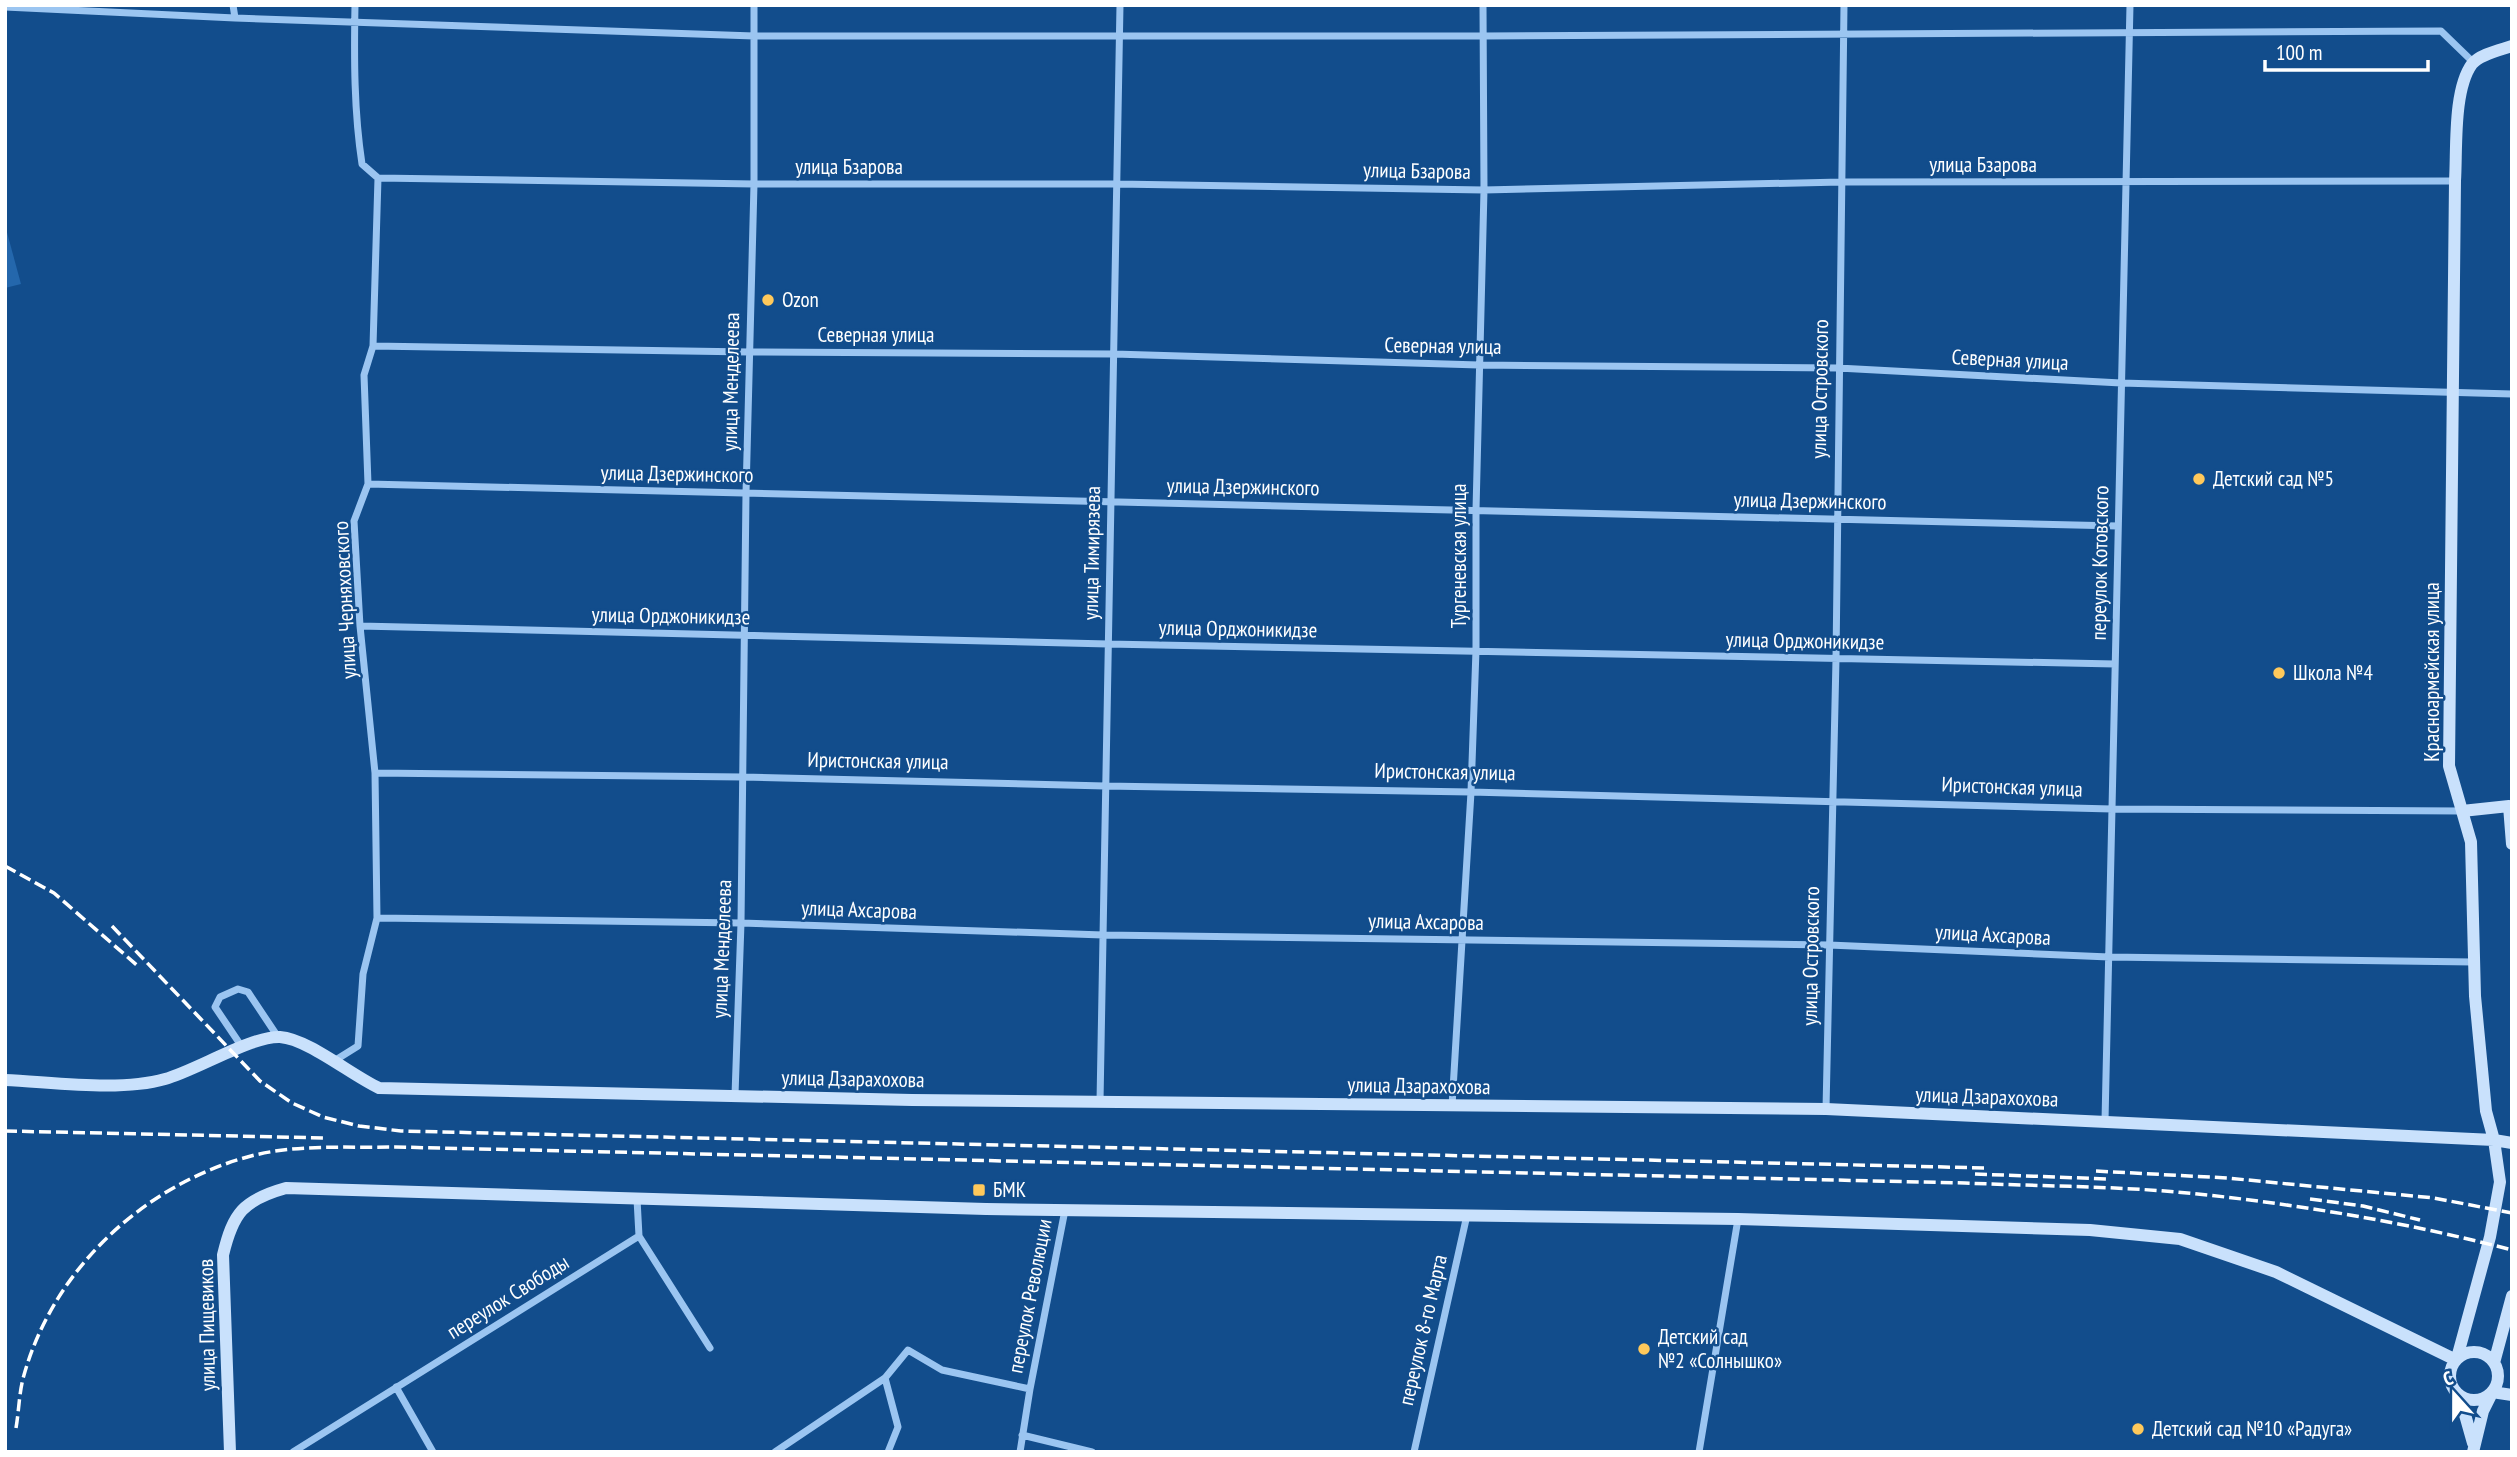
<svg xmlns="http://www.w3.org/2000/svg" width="2517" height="1457" font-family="'PT Sans Narrow',sans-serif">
<rect width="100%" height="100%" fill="#124d8c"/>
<path fill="#2467ac" d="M5,225L21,284L5,288Z"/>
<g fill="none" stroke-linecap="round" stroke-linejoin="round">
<path stroke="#9bc5f1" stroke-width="7" d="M233,5L235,18
M5,7L235,18L754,36H1483L2441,31L2473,62
M378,178L754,184H1117L1484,190L1841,182L2455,181
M373,346L749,352L1114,354L1479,365L1838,368L2121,383L2512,394
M368,484L2118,526
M360,626L1108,644L2115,664
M375,773L743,777L1105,786L1471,792L2112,809L2462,811
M377,918L741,923L1103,935L1829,945L2109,957L2473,962
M242,1047L215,1007L220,997L238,989L248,992L278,1037
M334,1061L358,1046L363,974L377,918L375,773L360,626L354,521L368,484L364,375L373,346L378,178L362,164C354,112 354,58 355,5
M735,1095L741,923L746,493L754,184V5
M1100,1102L1120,5
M1452,1106L1471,792L1476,650V510L1484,190L1483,5
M1826,1109L1836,659L1844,5
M2105,1121L2130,5
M639,1236L710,1348
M885,1378L898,1427L888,1452
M396,1387L433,1452
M1022,1435L1092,1452
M293,1452L639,1236L637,1199
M775,1452L885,1378L908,1350L942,1370L1030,1389
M1020,1452L1030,1389L1065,1210
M1414,1452L1467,1215
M1699,1452L1738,1219"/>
<path stroke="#c9e1fc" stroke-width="12" d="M2462,811L2509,806L2512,844
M5,1080C52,1082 120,1092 165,1079C195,1071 251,1036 280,1037C308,1039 351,1075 379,1088L912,1100L1826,1109L2494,1140L2512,1143
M2450 1376a24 24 0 1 1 48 0a24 24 0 1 1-48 0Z
M2457,1358L2490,1237L2500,1182L2494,1140L2486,1111L2475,996L2471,842L2449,766L2455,181C2457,149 2453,90 2472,64C2480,54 2500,50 2512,46
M2494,1363L2512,1296
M2492,1392L2512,1395
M2460,1397L2473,1443
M230,1452L223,1255C233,1213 243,1200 286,1188L986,1209L1738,1219L2090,1230L2180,1239L2276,1272L2456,1360
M2473,1452L2483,1411L2492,1393"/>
<path stroke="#fff" stroke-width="3.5" stroke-dasharray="12 5" stroke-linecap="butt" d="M5,866L54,893L139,967
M112,926L260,1081L292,1103L323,1117L359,1126L401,1131L1987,1168
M5,1131L327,1138
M2096,1171L2227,1178L2434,1198L2512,1213
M1975,1174L2108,1179
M2310,1199L2363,1206L2420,1220
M16,1428C19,1411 19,1392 24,1375C54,1268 145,1184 251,1156C297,1144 348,1148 395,1147L1965,1183C2035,1186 2107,1186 2177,1192C2286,1202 2406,1222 2512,1250"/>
</g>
<g fill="#ffc95b" stroke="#124d8c" stroke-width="2.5">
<circle cx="768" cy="300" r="7"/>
<circle cx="2199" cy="479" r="7"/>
<circle cx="2279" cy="673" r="7"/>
<rect x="972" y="1183" width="14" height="14" rx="3.5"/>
<circle cx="1644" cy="1349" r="7"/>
<circle cx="2138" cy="1429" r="7"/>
</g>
<g text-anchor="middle" stroke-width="5" stroke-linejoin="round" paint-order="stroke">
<g font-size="21" fill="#fff" stroke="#124d8c">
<text x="1983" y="172">улица Бзарова</text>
<text x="849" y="174">улица Бзарова</text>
<text transform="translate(1417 171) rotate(1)" y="7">улица Бзарова</text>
<text x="876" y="342">Северная улица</text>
<text transform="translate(1443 346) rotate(1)" y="7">Северная улица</text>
<text transform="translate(2010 360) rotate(3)" y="7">Северная улица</text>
<text transform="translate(731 382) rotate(-89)" y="7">улица Менделеева</text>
<text transform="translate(1820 389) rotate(-89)" y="7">улица Островского</text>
<text transform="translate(677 474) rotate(1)" y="7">улица Дзержинского</text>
<text transform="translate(1243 487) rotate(1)" y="7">улица Дзержинского</text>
<text transform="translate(1810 501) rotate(1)" y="7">улица Дзержинского</text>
<text transform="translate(1092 553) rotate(-89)" y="7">улица Тимирязева</text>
<text transform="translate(1459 556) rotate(-90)" y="7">Тургеневская улица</text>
<text transform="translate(2100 563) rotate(-89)" y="7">переулок Котовского</text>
<text transform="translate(345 600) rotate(-93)" y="7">улица Черняховского</text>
<text transform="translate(671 616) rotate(1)" y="7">улица Орджоникидзе</text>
<text transform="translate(1238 629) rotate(1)" y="7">улица Орджоникидзе</text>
<text transform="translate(1805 641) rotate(1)" y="7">улица Орджоникидзе</text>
<text transform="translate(2432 672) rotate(-90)" y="7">Красноармейская улица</text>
<text transform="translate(878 761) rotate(1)" y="7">Иристонская улица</text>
<text transform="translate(1445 772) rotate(1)" y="7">Иристонская улица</text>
<text transform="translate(2012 787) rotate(2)" y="7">Иристонская улица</text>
<text transform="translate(859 910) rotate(2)" y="7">улица Ахсарова</text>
<text transform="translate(1426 922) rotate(1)" y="7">улица Ахсарова</text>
<text transform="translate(1993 935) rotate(3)" y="7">улица Ахсарова</text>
<text transform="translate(722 949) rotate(-88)" y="7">улица Менделеева</text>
<text transform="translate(1811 956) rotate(-89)" y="7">улица Островского</text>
<text transform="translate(853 1079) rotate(1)" y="7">улица Дзарахохова</text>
<text transform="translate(1419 1086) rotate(1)" y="7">улица Дзарахохова</text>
<text transform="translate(1987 1097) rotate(2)" y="7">улица Дзарахохова</text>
<text transform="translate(1030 1296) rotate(-79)" y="7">переулок Революции</text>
<text transform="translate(508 1297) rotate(-32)" y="7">переулок Свободы</text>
<text transform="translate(207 1325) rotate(-91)" y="7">улица Пищевиков</text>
<text transform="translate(1423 1330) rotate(-77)" y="7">переулок 8-го Марта</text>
</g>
<g font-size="21" fill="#fff" stroke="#124d8c" text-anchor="start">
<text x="782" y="307">Ozon</text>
<text x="2213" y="486">Детский сад №5</text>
<text x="2293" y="680">Школа №4</text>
<text x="993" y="1197">БМК</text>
<text x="1658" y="1344">Детский сад<tspan x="1658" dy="24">№2 «Солнышко»</tspan></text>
<text x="2152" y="1436">Детский сад №10 «Радуга»</text>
</g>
</g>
<rect width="2517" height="1457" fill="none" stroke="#ffffff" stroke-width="14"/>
<g transform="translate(2454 1394) rotate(339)" stroke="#124d8c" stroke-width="5" paint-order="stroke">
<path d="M0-5L12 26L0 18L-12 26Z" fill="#ffffff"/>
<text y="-10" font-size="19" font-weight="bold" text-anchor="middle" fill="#ffffff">С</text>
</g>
<path d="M2265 60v10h163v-10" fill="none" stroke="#ffffff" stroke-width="3.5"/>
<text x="2276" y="60" font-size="21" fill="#ffffff" stroke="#124d8c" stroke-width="5" paint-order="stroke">100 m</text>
</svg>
